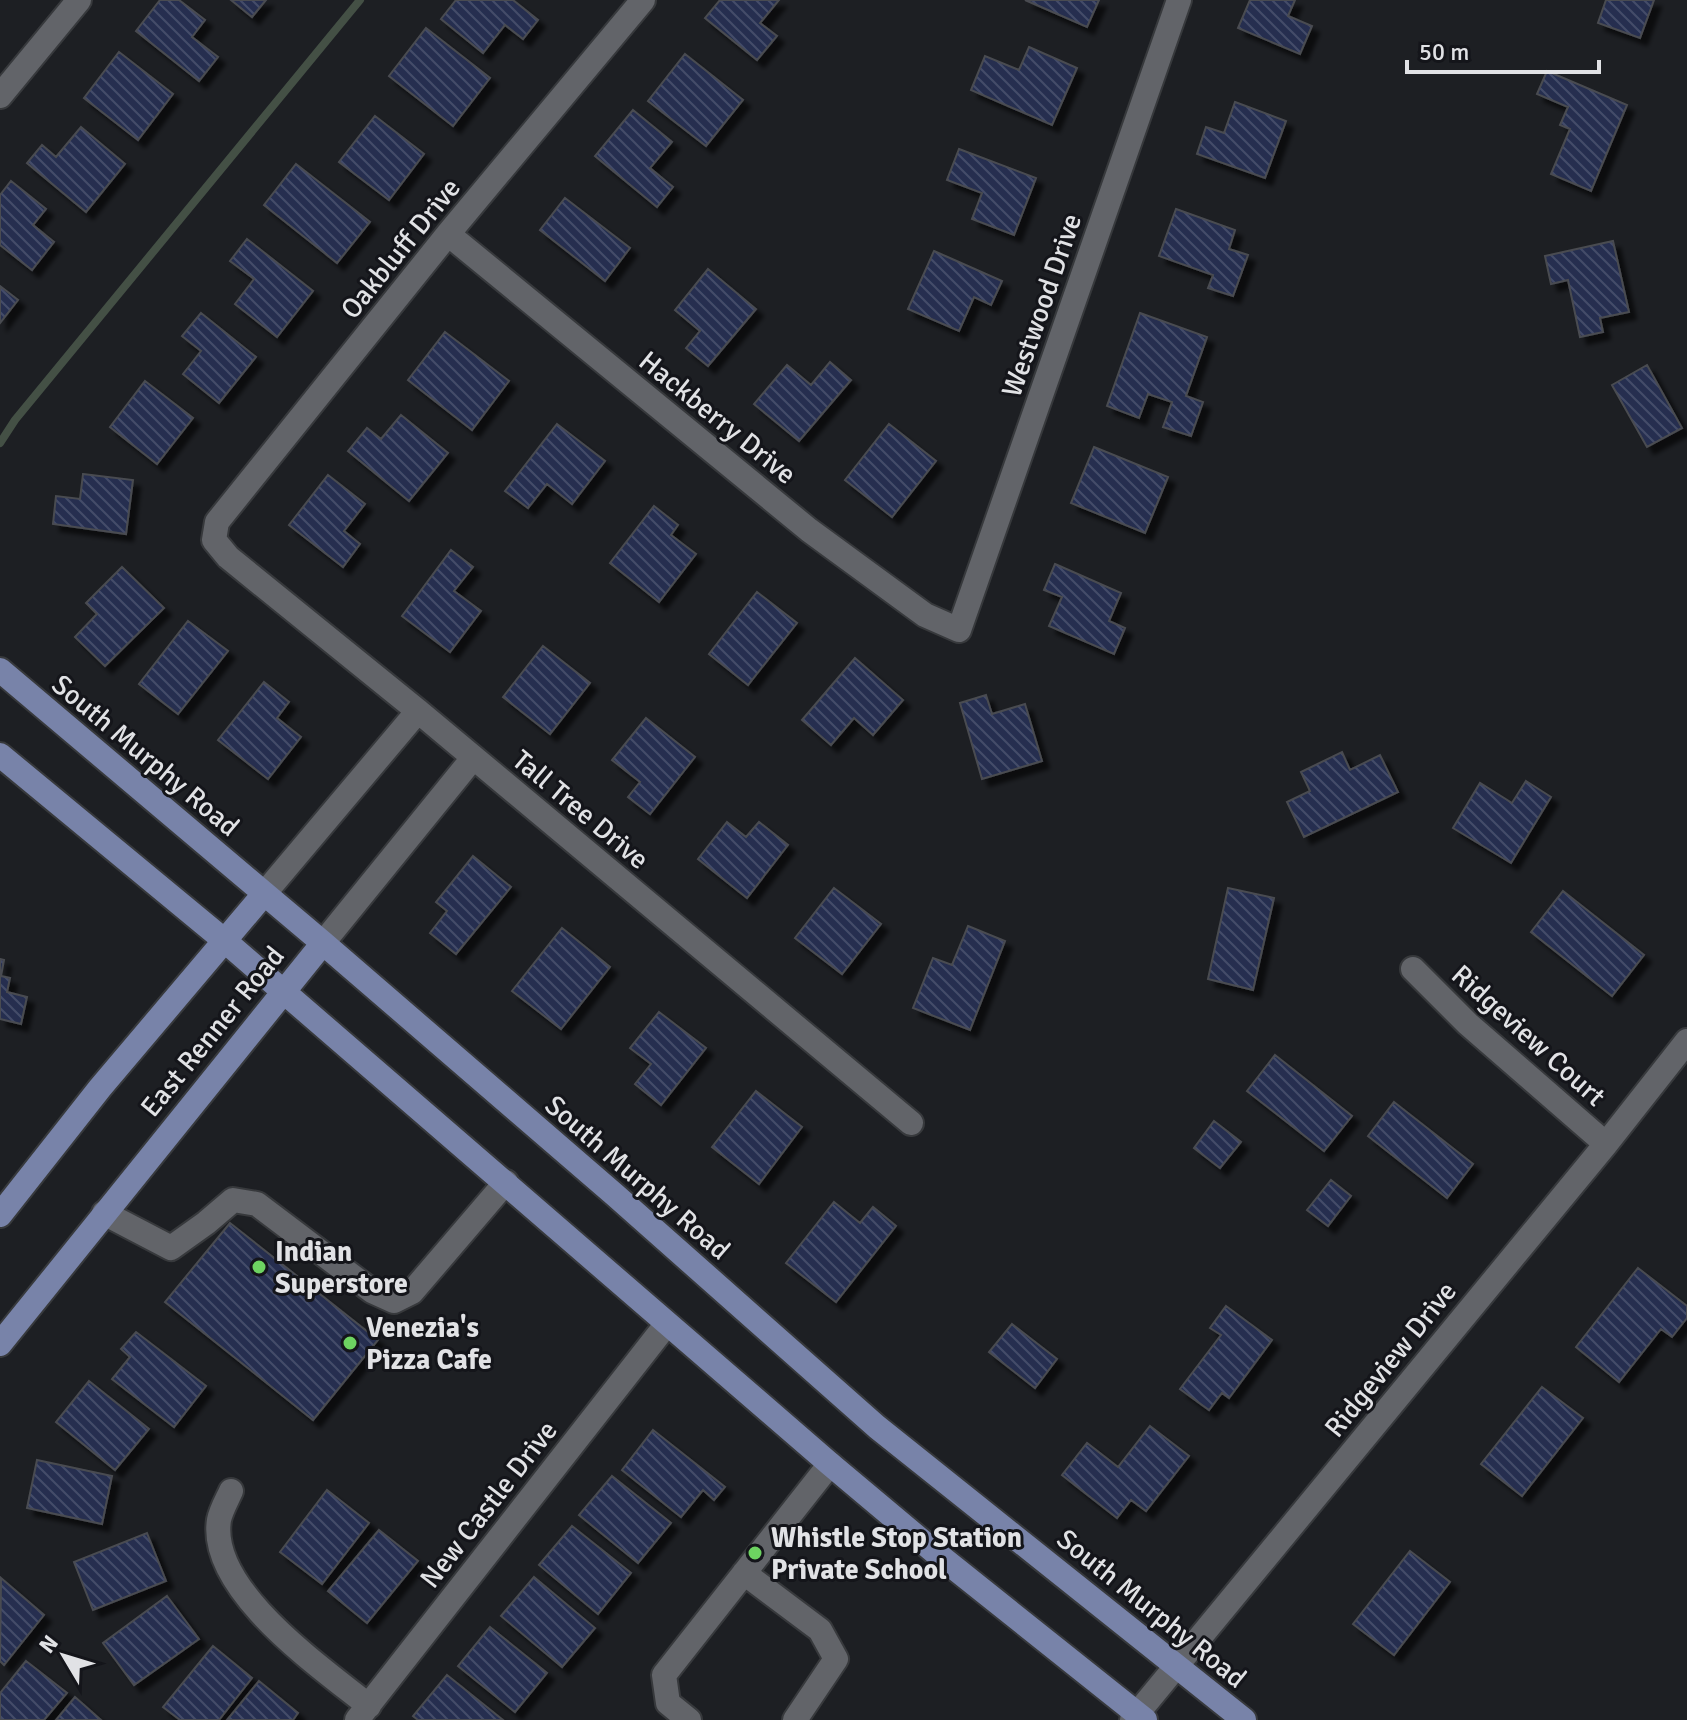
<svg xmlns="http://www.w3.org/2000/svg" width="1687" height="1720" font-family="Signika,sans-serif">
<defs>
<pattern id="building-back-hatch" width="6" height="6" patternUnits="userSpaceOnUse" patternTransform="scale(2)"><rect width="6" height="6" fill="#252e50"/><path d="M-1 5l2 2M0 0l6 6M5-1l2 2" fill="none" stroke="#444c69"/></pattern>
<filter id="shadow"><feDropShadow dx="7" dy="7" stdDeviation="2" flood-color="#0009"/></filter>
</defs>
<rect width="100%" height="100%" fill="#1d1f23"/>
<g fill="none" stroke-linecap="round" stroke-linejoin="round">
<path stroke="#445045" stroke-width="8" d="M0,443L15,420L360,0"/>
</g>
<path fill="url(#building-back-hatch)" stroke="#4a4c51" stroke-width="2" filter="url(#shadow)" d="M160,0H179L205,20L192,37L218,57L199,81L136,31Z
M231,0H266L252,17Z
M456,0H513L538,20L523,39L505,25L483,53L441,19Z
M720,0H779L760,23L777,36L757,60L705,18Z
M1025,0H1099L1087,27Z
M1250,0H1295L1288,16L1312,26L1300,54L1238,28Z
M1606,0H1654L1640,38L1598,23Z
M426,28L490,78L453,126L389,76Z
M1029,47L1077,68L1052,125L971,90L985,56L1019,70Z
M119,52L173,94L138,140L84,98Z
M685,54L743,100L706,146L648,101Z
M1547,71L1627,105L1591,191L1551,174L1570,129L1560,125L1568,107L1537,94Z
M1235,102L1286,121L1265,178L1197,154L1206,127L1224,133Z
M633,110L672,142L650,168L673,187L657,207L595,156Z
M375,116L424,154L389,200L339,162Z
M81,127L125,164L86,212L27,163L42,145L56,157Z
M959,149L1036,178L1014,235L972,219L982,193L947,180Z
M296,164L370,222L337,263L264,205Z
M11,181L46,209L33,225L54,242L32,270L0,245V195Z
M565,198L630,248L605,281L540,230Z
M1176,209L1235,230L1229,249L1248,255L1233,296L1208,288L1213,275L1159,256Z
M247,239L313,291L277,337L235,304L254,279L230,261Z
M1613,241L1629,312L1600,318L1603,332L1580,337L1568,280L1551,284L1545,256Z
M934,251L1002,281L991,305L974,297L959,331L908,309Z
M708,269L756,309L708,366L686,348L700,331L675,310Z
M0,286L18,300L0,323Z
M201,313L256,357L219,403L183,374L201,351L182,336Z
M1140,313L1207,337L1186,396L1203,402L1191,436L1163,427L1172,402L1148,394L1139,418L1107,406Z
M445,332L509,381L472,430L408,380Z
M830,362L851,380L799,441L754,404L787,365L811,385Z
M1647,365L1682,428L1647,447L1612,385Z
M145,381L193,418L157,464L110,427Z
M401,415L448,453L409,501L348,451L367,428L381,439Z
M557,424L605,461L572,504L547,484L528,508L505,491Z
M889,424L936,461L892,517L845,480Z
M1094,447L1168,477L1145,533L1071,503Z
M83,474L133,480L126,534L53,524L56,496L80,499Z
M328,475L365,504L344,531L360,544L343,567L289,525Z
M654,506L678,525L671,535L696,554L659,602L610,563Z
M451,550L473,567L454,591L481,611L450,652L402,616Z
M1055,564L1121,593L1109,621L1125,628L1114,654L1049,626L1062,597L1044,590Z
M122,567L164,608L105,666L75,637L97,614L86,603Z
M757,592L797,623L748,685L709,654Z
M188,621L228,651L178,714L139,684Z
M543,646L590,683L550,734L503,697Z
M855,658L903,700L873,735L854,718L831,745L802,720Z
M264,682L289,702L277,718L301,737L268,779L218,740Z
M986,695L992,714L1025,704L1042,761L982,779L960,703Z
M646,718L695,757L650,814L628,797L640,782L612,760Z
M1342,752L1350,770L1380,755L1398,792L1304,837L1287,802L1310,791L1301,772Z
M1526,781L1551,797L1511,863L1453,828L1480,783L1512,803Z
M727,822L746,837L759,822L788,845L747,898L698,859Z
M473,856L511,887L456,954L430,933L447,911L436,902Z
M834,888L881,924L842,974L795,938Z
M1228,888L1274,898L1253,990L1208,979Z
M1563,891L1644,955L1612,996L1531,932Z
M968,926L1005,941L970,1030L913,1008L933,958L952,965Z
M562,928L610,967L561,1029L512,991Z
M0,959L4,960L1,976L10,978L7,992L27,997L21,1024L0,1019Z
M659,1012L706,1048L661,1105L635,1084L651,1064L630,1048Z
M1275,1055L1352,1116L1324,1151L1247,1091Z
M756,1091L802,1127L759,1184L712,1147Z
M1394,1102L1473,1164L1447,1198L1368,1136Z
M1214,1121L1241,1142L1220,1168L1194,1148Z
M1331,1180L1351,1196L1328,1226L1307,1210Z
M834,1202L860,1223L873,1207L896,1226L836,1302L786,1263Z
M230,1223L378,1340L313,1420L165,1302Z
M1638,1268L1687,1306V1318L1672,1337L1661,1329L1619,1382L1576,1347Z
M1226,1306L1272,1340L1229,1398L1222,1393L1209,1410L1180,1389L1221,1335L1210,1328Z
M1012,1324L1057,1359L1035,1388L989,1352Z
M136,1332L206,1386L174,1427L112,1379L130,1357L121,1349Z
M89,1381L149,1429L115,1470L56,1422Z
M1542,1387L1583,1418L1522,1496L1481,1464Z
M1150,1426L1189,1456L1146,1511L1131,1500L1117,1518L1062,1475L1087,1443L1118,1467Z
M653,1430L725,1487L714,1500L703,1490L681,1517L622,1470Z
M37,1460L112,1476L102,1524L27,1508Z
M612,1476L671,1523L638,1563L579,1515Z
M327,1490L369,1523L322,1584L280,1552Z
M572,1526L631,1573L598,1614L539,1565Z
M379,1530L418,1561L367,1623L328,1591Z
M147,1533L166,1581L93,1610L74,1562Z
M1410,1551L1450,1582L1394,1655L1353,1624Z
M534,1577L595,1628L562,1667L501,1616Z
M1,1578L44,1615L4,1665L0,1661Z
M167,1596L199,1639L134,1685L103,1643Z
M490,1627L547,1673L515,1712L458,1666Z
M213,1646L252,1678L219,1720H180L163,1707Z
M26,1661L67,1693L44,1720H0V1693Z
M447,1675L503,1720H418L413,1716Z
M259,1681L298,1713L293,1720H227Z
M75,1697L101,1720H56Z"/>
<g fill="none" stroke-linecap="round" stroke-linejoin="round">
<defs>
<path id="minor" d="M643,0L448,234L217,522L214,540L228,557L418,711L911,1123
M0,96L79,0
M448,234L809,530L925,615L959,630L1179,0
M264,894L418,711
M323,943L473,758
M1413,969L1468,1024L1606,1144
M104,1213L171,1248L206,1223L233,1200L257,1204L372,1291L394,1301L412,1292L506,1182
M231,1491C227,1500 221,1510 219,1520C208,1590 321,1667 369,1706
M744,1573L820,1630L836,1659L795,1720
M357,1720L666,1325
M689,1720L668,1703L664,1675L830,1464
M1132,1720L1606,1144L1687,1041"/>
<path id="major" d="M0,670L323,943L615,1195L877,1427L1244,1720
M0,755L225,941L830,1464L942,1558L1145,1720
M0,1215L100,1088L264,894
M0,1344L323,943"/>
</defs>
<use href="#minor" stroke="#37393c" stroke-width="28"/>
<use href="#major" stroke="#37393c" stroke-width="28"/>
<use href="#minor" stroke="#626469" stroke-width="24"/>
<use href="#major" stroke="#7883a9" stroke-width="24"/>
</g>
<g fill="#6dd361" stroke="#14151a" stroke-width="3">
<circle cx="259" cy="1267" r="8"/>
<circle cx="350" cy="1343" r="8"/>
<circle cx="755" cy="1553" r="8"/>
</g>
<g text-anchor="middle" stroke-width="6" stroke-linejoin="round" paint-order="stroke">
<g font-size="28" fill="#e1e2e5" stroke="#14151a">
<text transform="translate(400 248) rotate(-51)" y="10">Oakbluff Drive</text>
<text transform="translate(1041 305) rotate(-71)" y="10">Westwood Drive</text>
<text transform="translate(718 417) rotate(39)" y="10">Hackberry Drive</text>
<text transform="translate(146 755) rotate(40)" y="10">South Murphy Road</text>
<text transform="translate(581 809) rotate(40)" y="10">Tall Tree Drive</text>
<text transform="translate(212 1031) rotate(-51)" y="10">East Renner Road</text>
<text transform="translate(1529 1035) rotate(42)" y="10">Ridgeview Court</text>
<text transform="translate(638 1177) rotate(41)" y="10">South Murphy Road</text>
<text transform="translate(1390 1359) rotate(-51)" y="10">Ridgeview Drive</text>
<text transform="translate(488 1504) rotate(-52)" y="10">New Castle Drive</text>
<text transform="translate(1152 1608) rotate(39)" y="10">South Murphy Road</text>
</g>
<g font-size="28" font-weight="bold" fill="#e1e2e5" stroke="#14151a" text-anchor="start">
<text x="275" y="1261">Indian<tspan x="275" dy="32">Superstore</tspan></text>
<text x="366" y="1337">Venezia's<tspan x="366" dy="32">Pizza Cafe</tspan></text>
<text x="771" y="1547">Whistle Stop Station<tspan x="771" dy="32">Private School</tspan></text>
</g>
</g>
<g transform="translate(64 1656) rotate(308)" stroke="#14151a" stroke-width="6" paint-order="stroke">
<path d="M0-6L14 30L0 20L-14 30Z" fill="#e1e2e5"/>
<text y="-12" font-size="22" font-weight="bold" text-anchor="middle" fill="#e1e2e5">N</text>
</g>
<path d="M1407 60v12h192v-12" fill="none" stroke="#e1e2e5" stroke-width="4"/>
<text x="1419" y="60" font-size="24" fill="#e1e2e5" stroke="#14151a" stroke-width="6" paint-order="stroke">50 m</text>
</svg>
